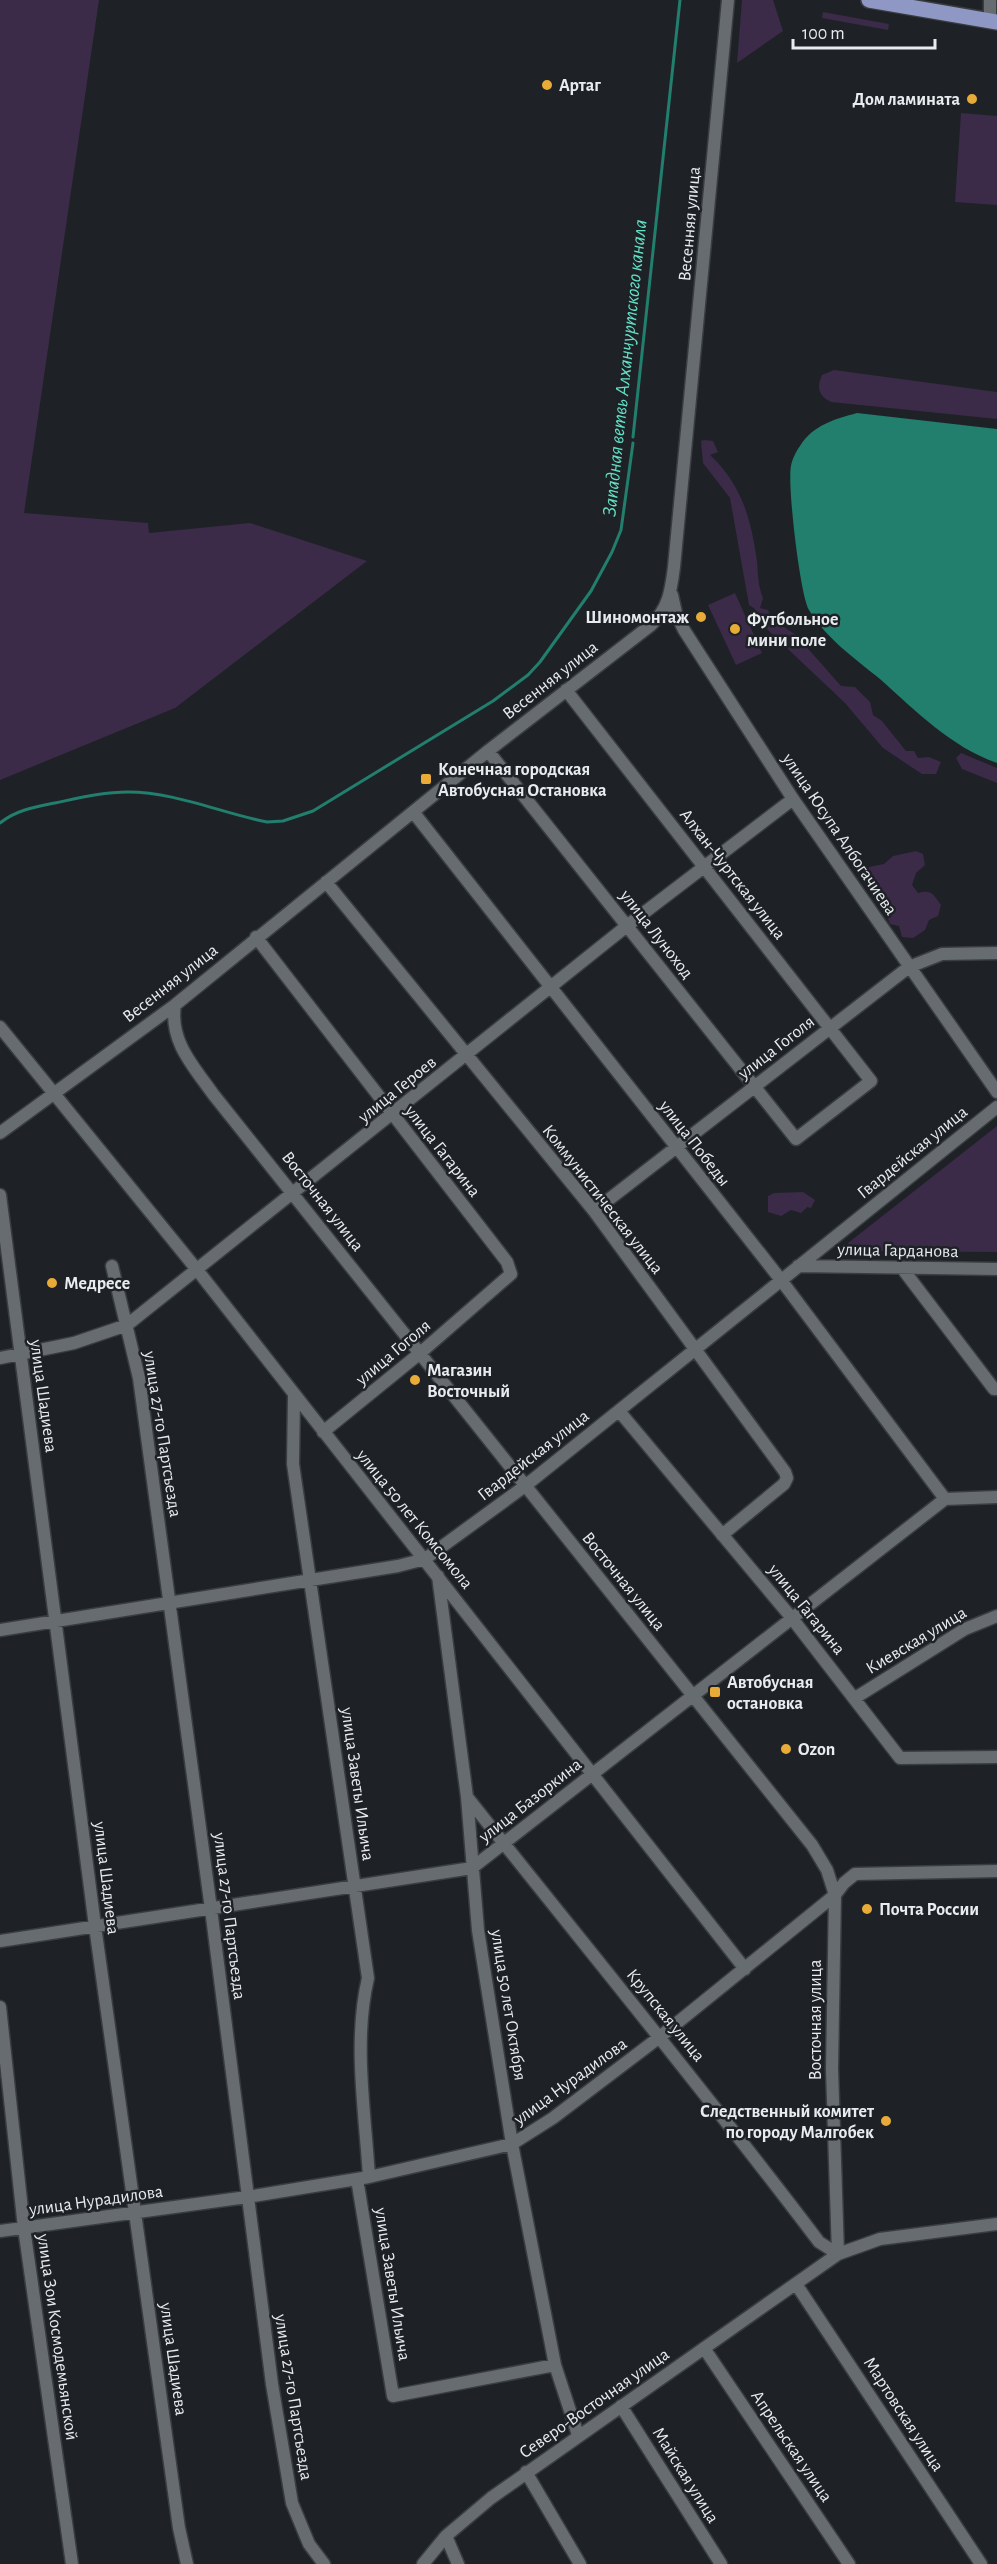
<svg xmlns="http://www.w3.org/2000/svg" width="997" height="2564" font-family="'Alegreya Sans',sans-serif">
<rect width="100%" height="100%" fill="#1e2226"/>
<path fill="#3b2a48" d="M0,0H99L24,513L148,523L149,533L250,523L367,561L175,708L0,780Z
M742,0H773L783,31L737,63Z
M823,12L889,24L888,30L822,18Z
M961,113L997,116V205L955,202Z
M834,370L997,392V419L831,402C819,396 816,388 822,375Z
M704,440L713,441L718,452L710,455C742,485 751,519 757,561C758,574 758,586 763,598L760,608L768,610L772,619L796,635L841,686L855,687L870,702L873,715L882,721L906,751H914L918,758L929,757L941,762L936,774H922L883,748L845,703L755,618V609L749,605L730,498L703,463L701,441Z
M735,593L762,653L736,665L708,605Z
M961,753L997,768V783L962,769L956,758Z
M916,851L923,854L925,865L916,873L912,885L918,893C932,889 933,894 941,905L938,916L929,920L925,930L913,938L902,937L899,926L890,924L886,914L890,908L874,900L877,894L863,877L869,867L884,864L893,856Z
M997,1126V1252L851,1251L848,1243Z
M803,1192L815,1200L811,1208L807,1207L801,1213L791,1210L781,1216L768,1212V1196L774,1193Z"/>
<path fill="#227e6d" d="M857,413L997,429V763C951,747 916,711 880,679C854,658 826,638 809,610C800,595 787,483 791,466C792,460 796,451 800,446C813,425 835,419 857,413Z"/>
<g fill="none" stroke-linecap="round" stroke-linejoin="round">
<path stroke="#227e6d" stroke-width="3" d="M633,437L680,0
M0,823C16,810 35,807 55,803C79,798 103,792 128,792C175,792 221,813 267,822L283,821L313,811L493,701L528,675L540,662L591,591L612,552L621,530L633,443"/>
<defs>
<path id="minor" d="M990,20V0
M672,595L676,613L684,630L793,799L997,1092
M488,751L796,1139L871,1081L566,690
M414,813L781,1280L945,1499
M326,882L594,1211L785,1472L787,1478L784,1484L722,1535
M256,937L507,1262L511,1274L419,1354L323,1432
M175,1005C169,1041 194,1067 213,1094L812,1845L827,1870L835,1895L832,2069L838,2254
M0,1027L198,1271L745,1969
M0,1133L175,1005L488,751L651,625C669,608 671,590 674,567L728,0
M0,1195L95,1926L179,2528L187,2564
M594,1211L909,967L942,954L997,953
M112,1266L139,1378L211,1909L272,2384L292,2503L309,2544L324,2564
M798,1266L997,1269
M902,1268L994,1389H997
M0,1358L74,1343L127,1325L628,925L793,799
M294,1396L293,1464L368,1978C353,2042 365,2111 369,2177
M619,1411L791,1617L900,1758L997,1757
M438,1576L467,1797L478,1930L512,2144L555,2365L578,2435
M0,1630L398,1566L425,1559L525,1486L997,1107
M855,1698L965,1629L997,1616
M467,1797C585,1946 705,2091 819,2242L838,2254
M0,1941L472,1868L945,1499L997,1497
M0,2007L24,2228L72,2564
M357,2179L393,2396L555,2365
M0,2231L247,2197L369,2177L512,2144L553,2118L661,2036L835,1895L844,1883L855,1874L997,1871
M796,2284L981,2564
M704,2348L849,2564
M621,2406L721,2564
M526,2472L580,2564
M446,2536L458,2564
M423,2564L446,2536L491,2498L838,2254L880,2239L997,2224"/>
<path id="major" d="M869,0L997,22"/>
</defs>
<use href="#minor" stroke="#3a3d40" stroke-width="15"/>
<use href="#major" stroke="#3a3d40" stroke-width="18"/>
<use href="#minor" stroke="#676c71" stroke-width="12"/>
<use href="#major" stroke="#8f98c5" stroke-width="15"/>
</g>
<g fill="#e8ab37" stroke="#1e2226" stroke-width="2">
<circle cx="547" cy="85" r="6"/>
<circle cx="972" cy="99" r="6"/>
<circle cx="701" cy="617" r="6"/>
<circle cx="735" cy="629" r="6"/>
<rect x="420" y="773" width="12" height="12" rx="3"/>
<circle cx="52" cy="1283" r="6"/>
<circle cx="415" cy="1380" r="6"/>
<rect x="709" y="1686" width="12" height="12" rx="3"/>
<circle cx="786" cy="1749" r="6"/>
<circle cx="867" cy="1909" r="6"/>
<circle cx="886" cy="2121" r="6"/>
</g>
<g text-anchor="middle" stroke-width="5" stroke-linejoin="round" paint-order="stroke">
<g font-size="18" font-weight="bold" fill="#e9ecef" stroke="#1e2226" text-anchor="start">
<text x="559" y="91">Артаг</text>
<text x="960" y="105" text-anchor="end">Дом ламината</text>
<text x="689" y="623" text-anchor="end">Шиномонтаж</text>
<text x="747" y="625">Футбольное<tspan x="747" dy="21">мини поле</tspan></text>
<text x="438" y="775">Конечная городская<tspan x="438" dy="21">Автобусная Остановка</tspan></text>
<text x="64" y="1289">Медресе</text>
<text x="427" y="1376">Магазин<tspan x="427" dy="21">Восточный</tspan></text>
<text x="727" y="1688">Автобусная<tspan x="727" dy="21">остановка</tspan></text>
<text x="798" y="1755">Ozon</text>
<text x="879" y="1915">Почта России</text>
<text x="874" y="2117" text-anchor="end">Следственный комитет<tspan x="874" dy="21">по городу Малгобек</tspan></text>
</g>
<g font-size="18" fill="#e9ecef" stroke="#1e2226">
<text transform="translate(689 224) rotate(-85)" y="6">Весенняя улица</text>
<text transform="translate(550 680) rotate(-38)" y="6">Весенняя улица</text>
<text transform="translate(840 834) rotate(56)" y="6">улица Юсупа Албогачиева</text>
<text transform="translate(733 874) rotate(52)" y="6">Алхан-Чуртская улица</text>
<text transform="translate(657 934) rotate(52)" y="6">улица Луноход</text>
<text transform="translate(170 983) rotate(-38)" y="6">Весенняя улица</text>
<text transform="translate(776 1047) rotate(-38)" y="6">улица Гоголя</text>
<text transform="translate(397 1089) rotate(-39)" y="6">улица Героев</text>
<text transform="translate(695 1143) rotate(52)" y="6">улица Победы</text>
<text transform="translate(443 1151) rotate(52)" y="6">улица Гагарина</text>
<text transform="translate(912 1152) rotate(-39)" y="6">Гвардейская улица</text>
<text transform="translate(603 1199) rotate(52)" y="6">Коммунистическая улица</text>
<text transform="translate(323 1201) rotate(52)" y="6">Восточная улица</text>
<text transform="translate(898 1250) rotate(1)" y="6">улица Гарданова</text>
<text transform="translate(393 1352) rotate(-40)" y="6">улица Гоголя</text>
<text transform="translate(44 1396) rotate(82)" y="6">улица Шадиева</text>
<text transform="translate(163 1434) rotate(81)" y="6">улица 27-го Партсъезда</text>
<text transform="translate(533 1455) rotate(-38)" y="6">Гвардейская улица</text>
<text transform="translate(415 1519) rotate(51)" y="6">улица 50 лет Комсомола</text>
<text transform="translate(624 1581) rotate(51)" y="6">Восточная улица</text>
<text transform="translate(807 1609) rotate(51)" y="6">улица Гагарина</text>
<text transform="translate(916 1640) rotate(-31)" y="6">Киевская улица</text>
<text transform="translate(358 1784) rotate(82)" y="6">улица Заветы Ильича</text>
<text transform="translate(530 1800) rotate(-38)" y="6">улица Базоркина</text>
<text transform="translate(107 1878) rotate(83)" y="6">улица Шадиева</text>
<text transform="translate(230 1916) rotate(83)" y="6">улица 27-го Партсъезда</text>
<text transform="translate(509 2005) rotate(81)" y="6">улица 50 лет Октября</text>
<text transform="translate(666 2015) rotate(51)" y="6">Крупская улица</text>
<text transform="translate(815 2020) rotate(-90)" y="6">Восточная улица</text>
<text transform="translate(570 2081) rotate(-36)" y="6">улица Нурадилова</text>
<text transform="translate(96 2200) rotate(-8)" y="6">улица Нурадилова</text>
<text transform="translate(393 2284) rotate(81)" y="6">улица Заветы Ильича</text>
<text transform="translate(58 2337) rotate(82)" y="6">улица Зои Космодемьянской</text>
<text transform="translate(174 2359) rotate(82)" y="6">улица Шадиева</text>
<text transform="translate(294 2397) rotate(81)" y="6">улица 27-го Партсъезда</text>
<text transform="translate(594 2403) rotate(-35)" y="6">Северо-Восточная улица</text>
<text transform="translate(904 2414) rotate(57)" y="6">Мартовская улица</text>
<text transform="translate(792 2446) rotate(56)" y="6">Апрельская улица</text>
<text transform="translate(686 2475) rotate(58)" y="6">Майская улица</text>
</g>
<g font-size="20" font-style="italic" fill="#63e1c7" stroke="#1e2226">
<text transform="translate(624 368) rotate(-84)" y="7">Западная ветвь Алханчуртского канала</text>
</g>
</g>
<path d="M793 39v9h142v-9" fill="none" stroke="#e9ecef" stroke-width="3"/>
<text x="802" y="39" font-size="18" fill="#e9ecef" stroke="#1e2226" stroke-width="4.5" paint-order="stroke">100 m</text>
</svg>
